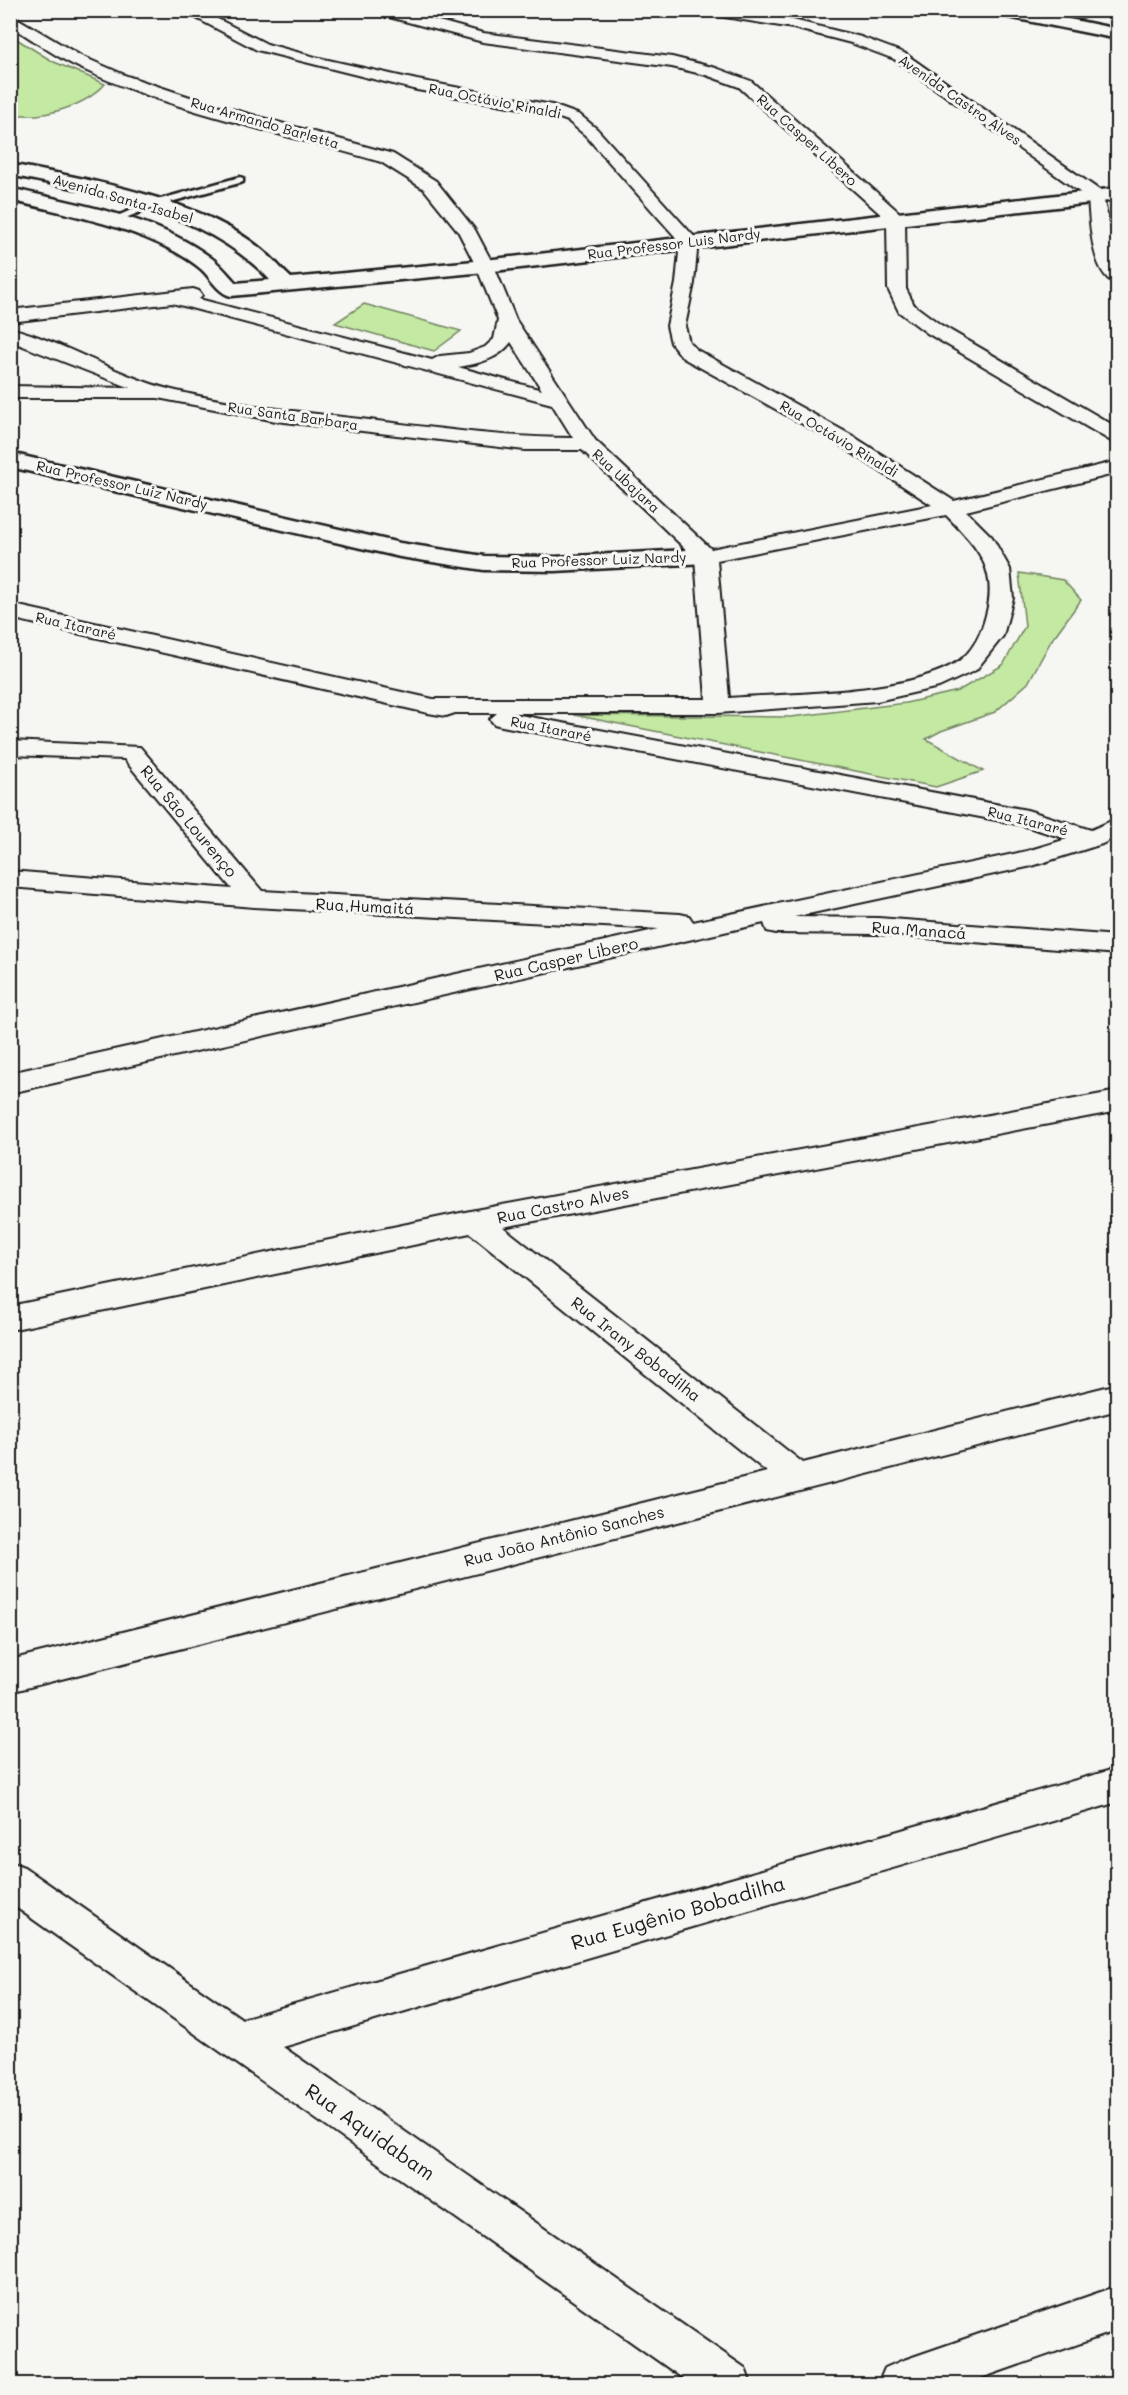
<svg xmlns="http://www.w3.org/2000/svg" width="1128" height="2395" font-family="Mali,sans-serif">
<rect width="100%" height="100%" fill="#f6f6f2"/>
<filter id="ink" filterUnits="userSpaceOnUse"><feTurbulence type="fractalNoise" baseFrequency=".0167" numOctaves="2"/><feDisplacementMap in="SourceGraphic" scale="12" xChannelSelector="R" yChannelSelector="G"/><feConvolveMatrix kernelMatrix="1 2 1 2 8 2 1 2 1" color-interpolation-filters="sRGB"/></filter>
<g filter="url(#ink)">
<path fill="#c4e9a3" stroke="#708260" stroke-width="1.5" d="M10,35L52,61L105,84C86,106 39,121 11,113Z
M364,304L461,331L434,351L335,323Z
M1019,573L1063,580L1081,600L1051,641L1028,683L995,712L941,731L926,739L983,771L936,787L574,715L791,717L906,703L958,691L1003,665L1025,626Z"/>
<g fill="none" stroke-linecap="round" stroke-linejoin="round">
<defs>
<path id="service" d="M240,177L243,178V182L156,206L115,222L108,220L150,202Z"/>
<path id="minor" d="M181,10H200L267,44L315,57L417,80L552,105L580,115L597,129L698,241L694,283L685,326L689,342L697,350L851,435L954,501L1118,461V473L966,511L992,537L1010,569L1013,598L1003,636L976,670L939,687L877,701L718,713H509L1027,810L1091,830L1118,818V836L1102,844L1032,866L794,917L878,918L1118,936V954L878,934L776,933L767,931L764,923L10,1093V1073L659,929L254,907L10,887V871L232,889L124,759L10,755V741L140,747L262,891L680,914L689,916L693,922L1027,851L1067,839L1022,825L502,726L494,724L490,719L497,713H455L446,716L428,713L10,618V604L433,699H706L695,558L582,450H525L276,421L158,398H10V386L131,388L10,341V328C65,342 117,376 172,390C237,406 303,412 369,420C437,428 505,438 573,438L552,404L172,303L10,322V310L193,289L199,291L202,295L199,299L432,360L440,356L469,353L485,347L494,339L498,320L476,266L458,231L424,189L381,162C280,132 167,111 72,64C51,53 31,39 10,25V14L81,56L127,76L202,101L393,154L436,181L475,230L494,266L516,320L595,440L711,549L932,505L837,443L683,358L671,343L667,326L676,283L680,242L585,135L568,121L543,112L417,90L257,50ZM511,342L542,390L458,367C478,364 499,359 511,342ZM946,515C976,546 999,568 986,615C982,631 974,650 959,661C907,695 791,693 729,698L717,560Z
M372,10H398L483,33L672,57L716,68L751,81L902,215L905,219L906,289L914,305L941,325L1118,428V443L1111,441L927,333L899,312L888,289L887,220L739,87L706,75L672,67L483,42L374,13Z
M699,10H737L793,20L861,37L904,53L1102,192L1118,266V284C1091,278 1090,220 1088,198L894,59L851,43L793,28L706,14Z
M1118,1091V1111L503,1227L803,1463L1118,1384V1410L10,1692V1660L767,1472L470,1233L10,1330V1306L475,1210Z
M1118,1768V1802L283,2047L745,2368L751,2384H691L10,1903V1862L24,1867L242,2019Z
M1118,2286V2330L964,2384H878L885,2368L901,2361Z"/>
<path id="tertiary" d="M990,10H1025L1118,29V39L998,15Z
M10,453L400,543L484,556L555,557L706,549L714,551L718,556L714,561L706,563L555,571L484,570L400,557L10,467Z"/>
<path id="secondary" d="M10,164C90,180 207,199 268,255C276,262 283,271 291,278L485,260L1118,188V200L485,272L231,296C218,293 211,278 201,269C193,262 183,256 174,251C123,224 65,214 10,200V188C77,205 154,215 210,257C220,264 228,274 236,283L270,280C204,210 101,194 10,175Z"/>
</defs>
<use href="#service" stroke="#1c1c1c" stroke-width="5"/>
<use href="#minor" stroke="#1c1c1c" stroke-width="4"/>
<use href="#tertiary" stroke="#1c1c1c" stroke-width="5"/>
<use href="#secondary" stroke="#1c1c1c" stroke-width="5"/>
<use href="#service" fill="#f6f6f2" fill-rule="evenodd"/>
<use href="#minor" fill="#f6f6f2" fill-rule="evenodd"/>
<use href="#tertiary" fill="#f6f6f2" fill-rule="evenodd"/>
<use href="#secondary" fill="#f6f6f2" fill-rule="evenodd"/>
</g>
</g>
<g text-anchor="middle" stroke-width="6" stroke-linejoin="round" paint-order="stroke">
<g font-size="14" fill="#1c1c1c" stroke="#f6f6f2">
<text transform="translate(960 100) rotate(35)" y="5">Avenida Castro Alves</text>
<text transform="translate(495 101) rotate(11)" y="5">Rua Octávio Rinaldi</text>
<text transform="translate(265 123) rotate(16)" y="5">Rua Armando Barletta</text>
<text transform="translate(807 140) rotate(42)" y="5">Rua Casper Libero</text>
<text transform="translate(123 199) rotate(16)" y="5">Avenida Santa Isabel</text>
<text transform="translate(674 244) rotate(-7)" y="5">Rua Professor Luis Nardy</text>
<text transform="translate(293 416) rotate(8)" y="5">Rua Santa Barbara</text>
<text transform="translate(839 439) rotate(31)" y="5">Rua Octávio Rinaldi</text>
<text transform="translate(626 481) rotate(43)" y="5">Rua Ubajara</text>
<text transform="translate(122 485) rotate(13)" y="5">Rua Professor Luiz Nardy</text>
<text transform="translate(599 560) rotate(-2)" y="5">Rua Professor Luiz Nardy</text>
<text transform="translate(76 626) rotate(13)" y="5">Rua Itararé</text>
<text transform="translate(551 729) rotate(11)" y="5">Rua Itararé</text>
<text transform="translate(1028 821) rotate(14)" y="5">Rua Itararé</text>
</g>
<g font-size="16" fill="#1c1c1c" stroke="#f6f6f2">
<text transform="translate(189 821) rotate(50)" y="6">Rua São Lourenço</text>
<text transform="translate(365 906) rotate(3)" y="6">Rua Humaitá</text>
<text transform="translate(919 930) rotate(4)" y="6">Rua Manacá</text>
<text transform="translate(566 959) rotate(-13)" y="6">Rua Casper Libero</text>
<text transform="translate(563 1205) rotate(-11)" y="6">Rua Castro Alves</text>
<text transform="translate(636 1349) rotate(38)" y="6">Rua Irany Bobadilha</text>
<text transform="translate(564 1536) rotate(-14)" y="6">Rua João Antônio Sanches</text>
</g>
<g font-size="20" fill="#1c1c1c" stroke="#f6f6f2">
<text transform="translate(678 1913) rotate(-16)" y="7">Rua Eugênio Bobadilha</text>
<text transform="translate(370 2132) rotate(35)" y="7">Rua Aquidabam</text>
</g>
</g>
<rect width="1128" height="2395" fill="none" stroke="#f6f6f2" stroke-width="36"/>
<rect x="18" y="18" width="1092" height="2359" fill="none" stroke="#1c1c1c" stroke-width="2" filter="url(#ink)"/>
</svg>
